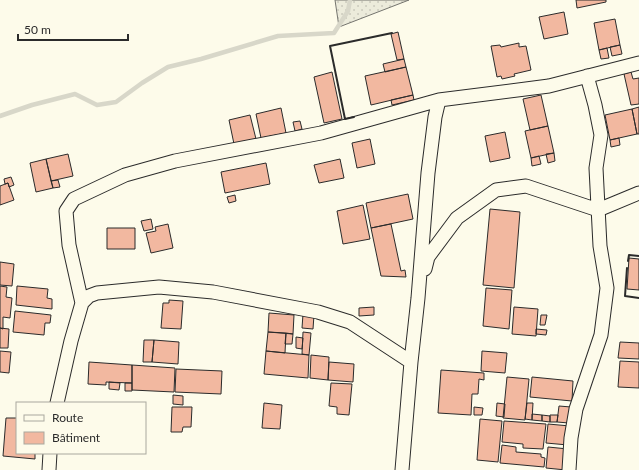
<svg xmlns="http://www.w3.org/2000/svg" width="639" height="470" font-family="Lato,sans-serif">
<defs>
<pattern id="grass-dots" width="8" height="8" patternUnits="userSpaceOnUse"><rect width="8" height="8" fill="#ecebdb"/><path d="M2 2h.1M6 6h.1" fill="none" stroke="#cbcabc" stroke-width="1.8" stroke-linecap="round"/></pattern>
</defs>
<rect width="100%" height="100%" fill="#fdfbea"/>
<path fill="url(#grass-dots)" stroke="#74746e" d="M335,0H409L339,27Z"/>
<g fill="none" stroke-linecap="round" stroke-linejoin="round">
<path stroke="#d8d7c9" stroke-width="4.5" d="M0,116L32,105L75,94L97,105L116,102L142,83L168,67L201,59L278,36L334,33L348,11L350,0"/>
</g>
<path fill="#f2b8a0" stroke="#2b2b2b" d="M576,0H606V2L577,8Z
M564,12L568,34L544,39L539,17Z
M615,19L620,45L599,50L594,23Z
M398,32L404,59L397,60L391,34Z
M519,43V47L526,46L531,70L514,74L515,76L502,79L501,76L497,77L491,46L500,45L501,47Z
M620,45L622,54L612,56L610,47Z
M607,48L609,58L601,59L599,50Z
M404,59L406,67L385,72L383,64Z
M406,67L413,95L371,105L365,76Z
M332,72L342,119L324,123L314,77Z
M631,72L633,79L639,78V104L631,105L624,74Z
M413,95L414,100L392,105L391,100Z
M541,95L548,126L530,130L523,99Z
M639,107V134H637L632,109Z
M281,108L286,133L261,138L256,114Z
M632,109L637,134L610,140L605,115Z
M250,115L256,139L234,144L229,120Z
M300,121L302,129L295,131L293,122Z
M548,126L554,153L531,158L525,131Z
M505,132L510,158L490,162L485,136Z
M619,138L620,145L611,147L610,140Z
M370,139L375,164L357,168L352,143Z
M554,153L555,161L548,163L546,154Z
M68,154L73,176L51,181L46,159Z
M539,156L541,164L532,166L531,158Z
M46,159L53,188L36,192L30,163Z
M340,159L344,178L319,183L314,165Z
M266,163L270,184L225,193L221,172Z
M11,177L14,185L9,187L8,183L5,184L4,179Z
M58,180L60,187L53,188L51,181Z
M8,183L14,200L0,205V186Z
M408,194L413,219L371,228L366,203Z
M235,195L236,201L229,203L227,197Z
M363,205L370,239L343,244L337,211Z
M490,209L520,212L514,288L483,285Z
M151,219L153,229L144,231L141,221Z
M168,224L173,248L151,253L146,233L156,231L155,227Z
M391,224L401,271L405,270L406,277L381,276L371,228Z
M107,228H135V249H107Z
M629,258L639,259V290L627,289Z
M0,262L14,264L12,286L0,285Z
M0,286L7,287L6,297L12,298L10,318L3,317V329L0,328Z
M17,286L48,289L47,298L52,299V309L16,305Z
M486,288L512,290L509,329L483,326Z
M169,300L183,301L181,329L161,328L163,303H169Z
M374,307V315L359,316V308Z
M514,307L538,309L536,336L512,334Z
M15,311L51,315L50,323H45L44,335L13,332Z
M269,313L294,315L293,334L268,332Z
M303,314L314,315L313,329L302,328Z
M541,315H547L545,325H540Z
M0,328L9,329L8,348H0Z
M536,329L547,330L546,335L536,334Z
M268,332L286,333L285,353L266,351Z
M303,332L311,333L309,355L302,354Z
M286,333L293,334L292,344H285Z
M296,337L303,338L302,349L296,348Z
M144,340H154L152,362H143Z
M154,340L179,342L178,364L152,362Z
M620,342L639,343V359L618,358Z
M0,351L11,352L9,373L0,372Z
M266,351L309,355L308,378L264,374Z
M482,351L507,353L505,373L481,371Z
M311,355L329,357L328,380L310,378Z
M620,361L639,362V388L618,387Z
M89,362L132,365V383L106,382V385L88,384Z
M329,362L354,364L353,382L328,380Z
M132,365L175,368L174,392L132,390Z
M176,369L222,371L221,394L175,392Z
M441,370L484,373V380L479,379L478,394H472L471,415L438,413Z
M507,377L529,379L525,420L503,418Z
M532,377L573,381L572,401L530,397Z
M109,382L120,383L119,390L109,389Z
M125,383H132V391H125Z
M331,383L352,384L349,415L337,414V407L329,406Z
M173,395L183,396V405L173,404Z
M264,403L282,405L280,429L262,428Z
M497,403L505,404L504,417L496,416Z
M527,403H533L532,420L525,419Z
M559,406L571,407L569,423L557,422Z
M172,407H192L191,427H183L182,432H171Z
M474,407L483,408L482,415H474Z
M532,414L542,415V421L532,420Z
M542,415L550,416V422L542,421Z
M550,416V415H558L557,422H550Z
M6,418H17V453H35V459L3,456Z
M480,419L502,421L498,462L477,460Z
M504,421L546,424L543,449L523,448V444L502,442Z
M548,424L570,426L568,445L546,443Z
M502,445L516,447V452L541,454V457L545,458L544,467L500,463Z
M548,447L568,449L566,470L546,468Z"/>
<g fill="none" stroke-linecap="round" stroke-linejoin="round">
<defs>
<path id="minor" d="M425,269L428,257L457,218L496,190L526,186L598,210L639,193
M82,303L69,245L66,211L74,199L125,175L175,161L321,133L439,100L549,86L639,63
M57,403L71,341L82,303L89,296L97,293L159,287L213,292L318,312L350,322L411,362
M49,470L50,453
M402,470L411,362L418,298L428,173L435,117L439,100
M569,470L571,438L576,409L601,335L607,288L600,246L596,168L601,135L595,105L587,76"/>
</defs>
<use href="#minor" stroke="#2b2b2b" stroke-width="15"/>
<use href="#minor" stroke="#fdfbea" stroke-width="13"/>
<path stroke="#2b2b2b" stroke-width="2" d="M354,117L345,119L330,46L392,33
M628,261L629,255L639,256
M627,268L625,296L639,298"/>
</g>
<rect x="16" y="402" width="130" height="52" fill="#fdfbea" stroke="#a9a89e"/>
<rect x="24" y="415" width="20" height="6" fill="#fdfbea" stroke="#a9a89e"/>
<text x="52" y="422" font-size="12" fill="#2b2b2b">Route</text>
<rect x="24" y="432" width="20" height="12" fill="#f2b8a0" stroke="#a9a89e"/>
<text x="52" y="442" font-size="12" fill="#2b2b2b">Bâtiment</text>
<path d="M18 34v6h110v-6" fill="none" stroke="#2b2b2b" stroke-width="2"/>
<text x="24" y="34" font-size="12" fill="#2b2b2b" stroke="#fdfbea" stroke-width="3" paint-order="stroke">50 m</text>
</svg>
